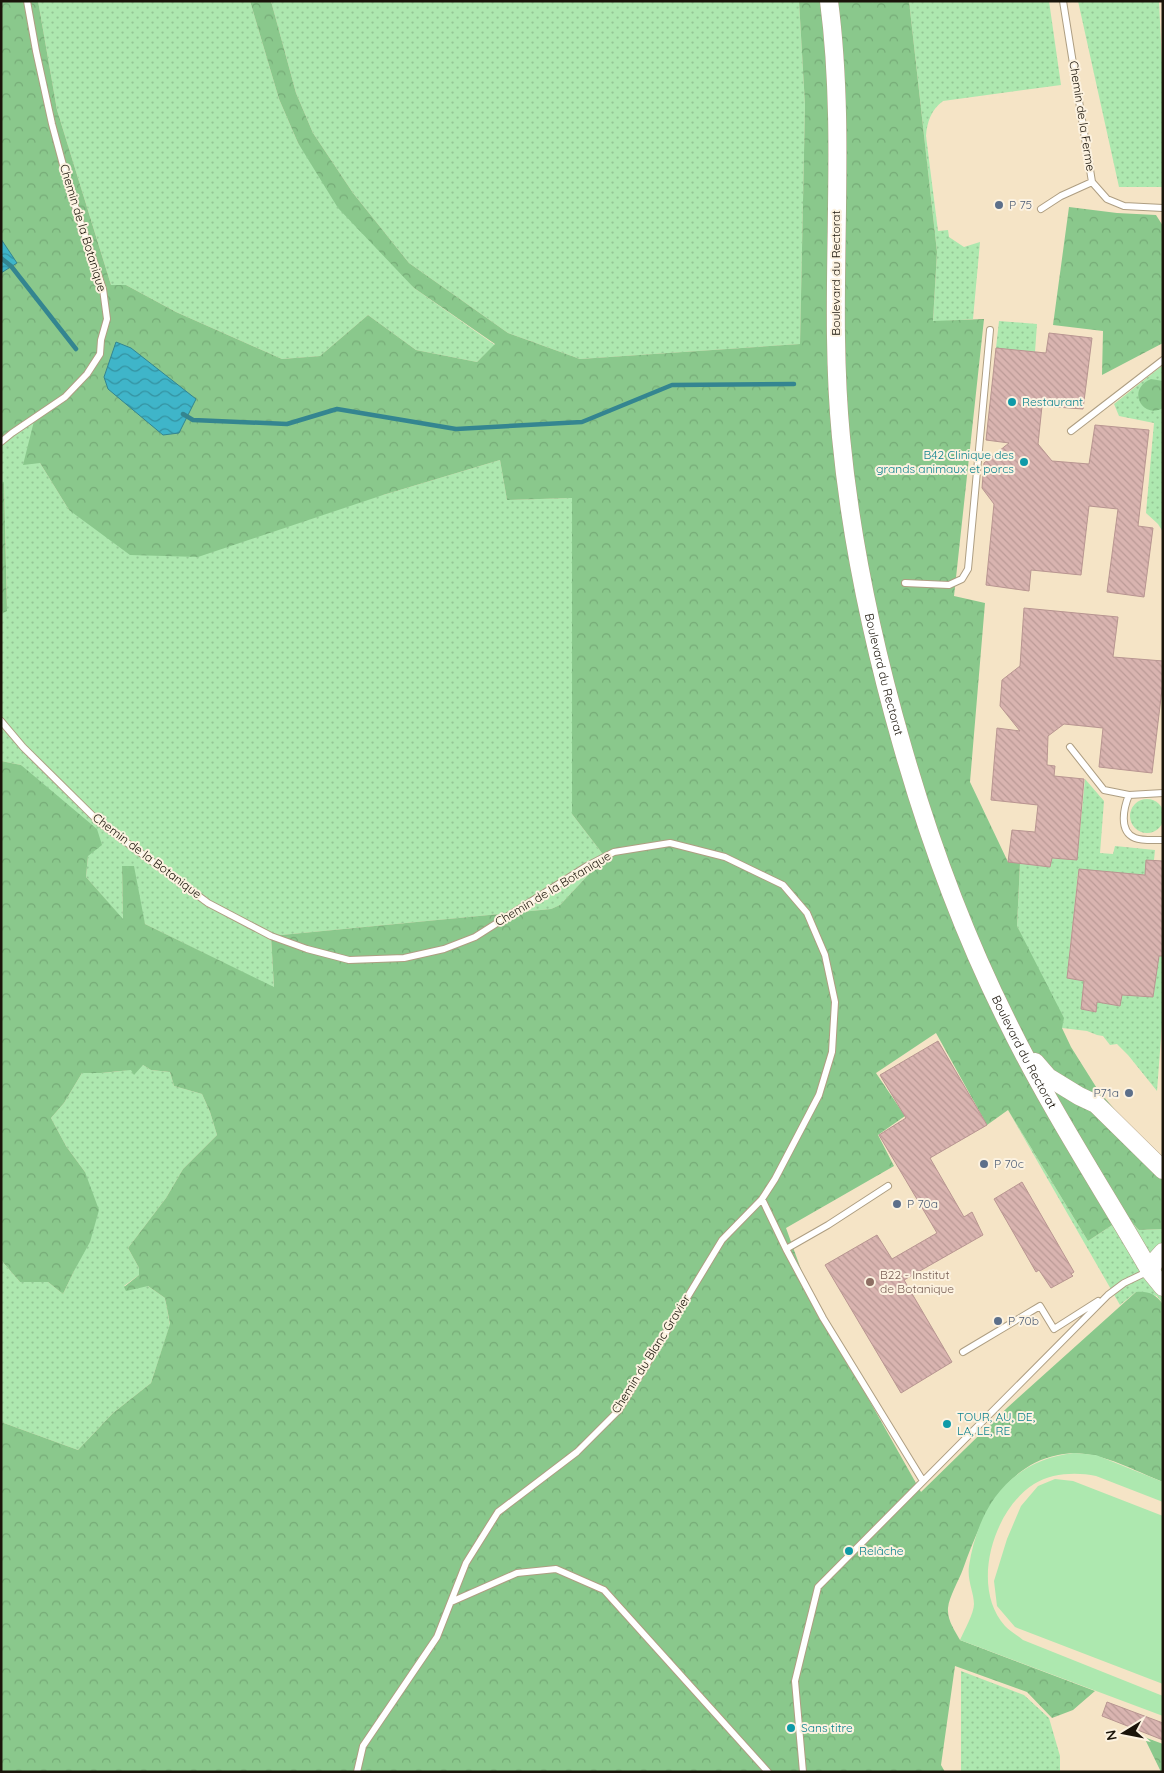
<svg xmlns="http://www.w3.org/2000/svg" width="1164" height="1773" font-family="Quicksand,sans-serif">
<defs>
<pattern id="grass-dots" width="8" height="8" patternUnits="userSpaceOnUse" patternTransform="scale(1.25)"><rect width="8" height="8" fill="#ade8af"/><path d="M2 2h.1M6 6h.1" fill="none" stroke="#94c695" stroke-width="1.8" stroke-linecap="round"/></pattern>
<pattern id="forest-crowns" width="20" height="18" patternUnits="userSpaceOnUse" patternTransform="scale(1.25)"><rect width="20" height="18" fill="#8ac88c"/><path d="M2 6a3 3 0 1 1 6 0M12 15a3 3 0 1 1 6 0" fill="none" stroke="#76ab77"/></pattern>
<pattern id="water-waves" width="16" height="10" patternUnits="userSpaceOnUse" patternTransform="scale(1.25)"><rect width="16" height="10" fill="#3fb5c9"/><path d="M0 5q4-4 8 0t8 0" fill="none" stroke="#3492a1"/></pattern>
<pattern id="building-back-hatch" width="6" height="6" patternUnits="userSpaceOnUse" patternTransform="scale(1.25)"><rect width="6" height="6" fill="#d9b4b0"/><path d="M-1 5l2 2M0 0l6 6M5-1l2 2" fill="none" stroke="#ba9a96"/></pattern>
</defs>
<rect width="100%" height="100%" fill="#f5e4c6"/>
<path fill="url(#grass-dots)" d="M38,1H250L279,99L298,143L414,288L495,345L477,362L416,350L368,315L320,356L282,359L176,312L126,285H111L57,110Z
M271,1H799L805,105L800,344L580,359L508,333L409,263L353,193L313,133L296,93Z
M909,1H1049L1061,85L943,101C931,110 927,122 926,136L938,231L948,230L949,237L964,247L980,242L973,319L933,322L937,252Z
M1078,1H1159L1163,85V187H1119Z
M999,321L1037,324L1035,352L996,348Z
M1163,365V532L1158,524L1146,513L1154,423L1119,416L1114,404Z
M36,416L40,463L69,510L383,495L500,460L507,500L572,498V814L605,857L560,905L551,909L271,936L274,988L145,924L122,866L123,920L86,877L88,856L21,765L1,761V614L7,610L4,482H1V442Z
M1085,779L1104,801L1100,853L1113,854L1115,846L1155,850L1154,860L1146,862L1149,875L1093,871L1092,874L1078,873L1067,978L1084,981L1081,1009L1095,1012L1097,1002L1120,1005L1123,989L1137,996L1153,997L1159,956H1163V1011L1157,1091L1128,1055L1117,1044L1110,1045L1103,1036L1097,1035L1087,1031L1062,1028L1017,926L1020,863L1050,867L1052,858L1077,860Z
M1130 816a17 17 0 1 1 34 0a17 17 0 1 1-34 0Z
M143,1065L151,1070L170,1072L174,1086L202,1094L210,1112L217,1135L183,1169L166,1198L128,1248L139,1268V1275L124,1286H148L165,1298L170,1325L151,1383L113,1413L78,1450L1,1422V1260L20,1282H48L63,1294L74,1271L85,1172L66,1146L51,1118L64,1103L82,1073C103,1073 124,1073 143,1065Z
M1008,1110L1088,1241L1126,1216L1139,1230L1163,1229V1304L1157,1296L1136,1292L1120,1305Z
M961,1671L1024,1695L1049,1718L1060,1756V1772H961Z"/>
<path fill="url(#forest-crowns)" d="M1,1H38L57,110L111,285H126L176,312L282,359L320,356L368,315L416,350L477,362L495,344L414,288L338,208L298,143L279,99L250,1H271L296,93L313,133L353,193L409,263L508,333L580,359L800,344L805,105L799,1H909L937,252L933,321L984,319L954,596L985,603L970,782L1008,862L1020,863L1017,926L1064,1018L1062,1028L1071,1047L1098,1090L1163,1166V1229L1139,1230L1126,1216L1088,1241L1008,1110L987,1125L936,1033L876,1073L905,1116L878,1135L894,1166L786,1228L811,1297L921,1492L1008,1407L1136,1292C1149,1291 1155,1294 1163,1304V1482C1130,1469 1094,1447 1058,1455C1002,1466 980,1522 963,1569C959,1580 949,1597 948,1608C947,1620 955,1631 960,1640L1095,1691L1073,1710L1052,1718L1027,1692L955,1666L941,1765L945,1772H1V1422L78,1450L113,1413L151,1383L170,1324L165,1298L148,1286L126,1291L124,1287L139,1275V1268L128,1248L166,1198L183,1169L217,1135L210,1112L202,1094L174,1086L170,1072L151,1070L143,1065L134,1075L131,1070L101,1073H82L64,1103L51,1118L66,1146L85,1172L99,1210L90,1242L74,1271L63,1294L48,1282H20L1,1260V761L21,765L97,829L102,845L88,856L86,877L123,919L122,866H134L145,924L274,987L271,936L551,909L560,905L605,857L572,814V498L507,500L500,460L383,495L198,557L130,555L69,510L40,463L23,465L35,417L1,442Z
M1069,207L1117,213L1156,215L1163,226V343L1102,375L1103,331L1053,325Z
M1151,379L1163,381V408C1142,420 1126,389 1151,379Z
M1,482H4L7,611L1,614Z
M1144,1737L1163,1744V1772H1161Z"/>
<path fill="#ade8af" d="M1074,1453L1096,1455L1163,1482V1502L1096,1476C1076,1472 1052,1473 1034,1484C993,1510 970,1587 1005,1626C1010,1631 1017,1635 1023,1640L1163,1696V1716L960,1640C964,1631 974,1613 974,1604C974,1592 967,1581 969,1566C978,1506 1011,1460 1074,1453Z
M1055,1479L1073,1481L1163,1516V1684L1015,1627L997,1606L994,1581L1007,1539L1021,1506L1038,1486Z"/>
<path fill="url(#water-waves)" stroke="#348590" d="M1,239L17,263L1,273Z
M116,342L131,348L196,399L179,433L163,435L108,389L104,377Z"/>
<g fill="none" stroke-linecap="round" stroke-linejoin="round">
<path stroke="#348590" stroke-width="4.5" d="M1,258L11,266L76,349
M183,414L193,420L287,424L337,409L456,429L582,422L672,385L794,384"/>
</g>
<path fill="url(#building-back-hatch)" stroke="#b89591" d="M1049,333L1092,338L1083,409L1042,406L1038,444L1052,461L1089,464L1095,425L1149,430L1138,526L1153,528L1144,597L1107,592L1118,509L1089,506L1081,575L1031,570L1029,591L986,585L994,504L982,488L984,463L1009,443L986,440L996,348L1046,353Z
M1024,608L1118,617L1113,657L1163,661V681L1152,773L1099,767L1103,728L1064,724L1048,736L1047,765L1055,766L1054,776L1084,779L1077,860L1052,858L1050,867L1008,862L1012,830L1035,832L1038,805L991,800L997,728L1020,731L1000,706L1002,680L1020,666Z
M1146,860L1163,861V956H1159L1153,997L1122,995L1120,1006L1097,1002L1096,1012L1081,1009L1084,981L1067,978L1079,869L1145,875Z
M938,1041L987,1125L930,1158L964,1217L972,1212L983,1235L904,1280L952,1362L901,1393L825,1265L877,1235L892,1259L937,1233L879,1135L906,1118L880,1075Z
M1022,1182L1074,1272L1071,1274L1073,1276L1051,1288L1039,1270L1036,1272L994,1199Z
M1107,1702L1163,1723V1740L1102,1716Z"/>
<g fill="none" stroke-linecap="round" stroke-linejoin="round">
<defs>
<path id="lane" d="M1063,1L1092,182L1107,199L1124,206L1163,208
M1041,209L1061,196L1092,182
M1071,431L1163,360
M1,442L12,433L65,397L87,374L100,354L101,340L107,319L103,289L70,191L52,124L36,51L27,1
M905,583L949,585L962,579L968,569L990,330
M1,721L23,747L99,822L208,903L271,936L307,949L349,960L404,958L444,949L475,937L587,866L614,852L670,843L725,857L783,885L807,913L825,955L835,1002L832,1052L819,1095L775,1179L762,1199L786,1249
M1070,747L1104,790L1129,795
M1163,793L1129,795C1124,807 1118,831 1135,838C1142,841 1155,840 1163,840
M888,1186L828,1225L786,1249L823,1318L923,1481
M963,1352L1040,1306L1054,1329L1098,1301
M451,1602L517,1573L556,1569L604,1590L768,1772
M357,1772L363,1746L437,1637L466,1563L498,1512L577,1452L619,1410L722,1240L762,1199
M803,1772L795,1681L818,1587L1108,1295L1124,1283L1149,1271"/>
<g id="secondary">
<path id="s1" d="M829,1C848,146 827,292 841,437C851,542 873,644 902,745C929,840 963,933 1007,1021C1049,1107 1102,1188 1150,1271L1163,1287"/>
<path d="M1035,1062L1048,1077L1079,1096L1096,1104L1163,1170"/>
<path d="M1150,1271L1155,1261L1163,1252"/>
</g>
</defs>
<use href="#lane" stroke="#ae9e82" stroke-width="8"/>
<use href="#secondary" stroke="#ae9e82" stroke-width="19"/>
<use href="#lane" stroke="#fff" stroke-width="6"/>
<use href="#secondary" stroke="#fff" stroke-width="18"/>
</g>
<g fill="#5c6f8a" stroke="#fcf2e0" stroke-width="2">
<circle cx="999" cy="205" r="5"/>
<circle cx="1129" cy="1093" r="5"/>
<circle cx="984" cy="1164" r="5"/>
<circle cx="897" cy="1204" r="5"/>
<circle cx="998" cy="1321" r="5"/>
</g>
<g fill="#0f9aa8" stroke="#fcf2e0" stroke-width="2">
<circle cx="1012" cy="402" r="5"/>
<circle cx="1024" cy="462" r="5"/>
<circle cx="947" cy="1424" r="5"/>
<circle cx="849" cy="1551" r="5"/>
<circle cx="791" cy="1728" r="5"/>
</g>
<circle fill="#8d6e63" stroke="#fcf2e0" stroke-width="2" cx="870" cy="1282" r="5"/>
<g text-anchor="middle" stroke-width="4" stroke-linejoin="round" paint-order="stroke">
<g font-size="12" fill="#1a140a" stroke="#fcf2e0">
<text transform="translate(1082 116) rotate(81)" y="4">Chemin de la Ferme</text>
<text transform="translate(83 228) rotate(73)" y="4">Chemin de la Botanique</text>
<text transform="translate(836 273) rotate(-90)" y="4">Boulevard du Rectorat</text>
<text dy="4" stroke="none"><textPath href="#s1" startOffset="678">Boulevard du Rectorat</textPath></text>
<text transform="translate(147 856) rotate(37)" y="4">Chemin de la Botanique</text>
<text transform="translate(553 889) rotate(-31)" y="4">Chemin de la Botanique</text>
<text dy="4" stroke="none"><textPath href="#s1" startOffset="1082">Boulevard du Rectorat</textPath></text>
<text transform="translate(651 1354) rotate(-58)" y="4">Chemin du Blanc Gravier</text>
</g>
<g font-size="12" fill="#4e5e75" stroke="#fcf2e0" text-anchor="start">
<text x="1009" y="209">P 75</text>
<text x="1119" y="1097" text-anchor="end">P71a</text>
<text x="994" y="1168">P 70c</text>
<text x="907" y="1208">P 70a</text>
<text x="1008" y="1325">P 70b</text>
</g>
<g font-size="12" fill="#0d838f" stroke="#fcf2e0" text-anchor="start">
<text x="1022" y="406">Restaurant</text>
<text x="1014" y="459" text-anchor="end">B42 Clinique des<tspan x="1014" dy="14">grands animaux et porcs</tspan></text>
<text x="957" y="1421">TOUR, AU, DE,<tspan x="957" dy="14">LA, LE, RE</tspan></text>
<text x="859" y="1555">Relâche</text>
<text x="801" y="1732">Sans titre</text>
</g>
<g font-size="12" fill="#785e54" stroke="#fcf2e0" text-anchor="start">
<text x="880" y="1279">B22 - Institut<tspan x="880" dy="14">de Botanique</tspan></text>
</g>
</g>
<rect width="1164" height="1773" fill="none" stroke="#1a140a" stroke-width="5"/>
<g transform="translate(1124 1733) rotate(260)" stroke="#fcf2e0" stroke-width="4" paint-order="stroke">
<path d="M0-4L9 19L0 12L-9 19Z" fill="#1a140a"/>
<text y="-8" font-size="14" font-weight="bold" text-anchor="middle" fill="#1a140a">N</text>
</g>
</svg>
